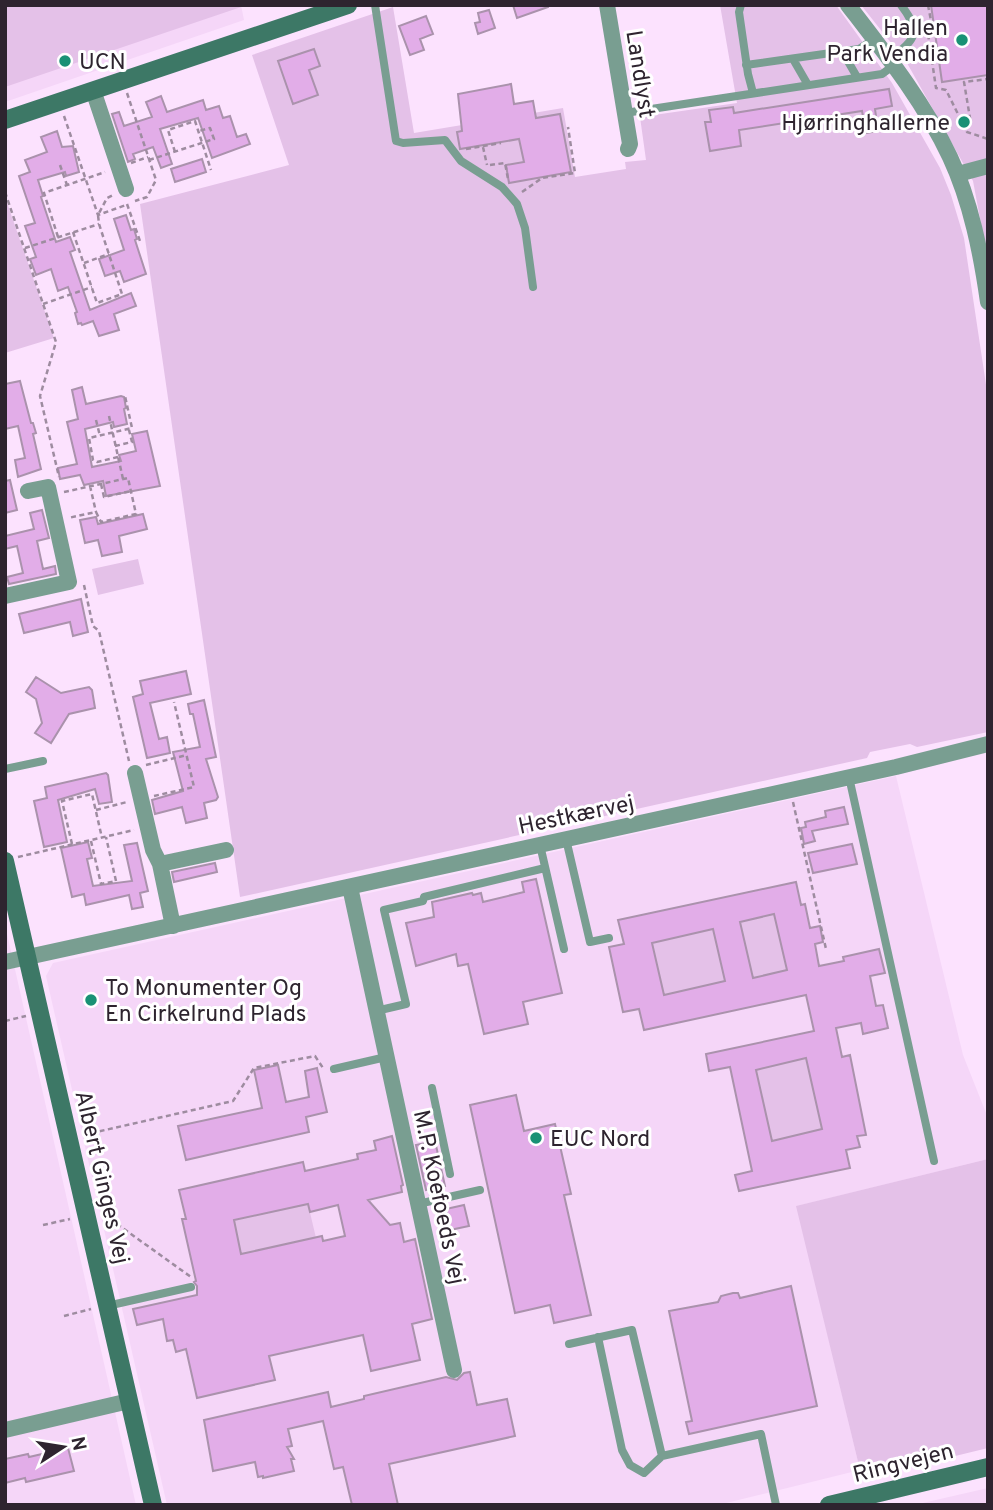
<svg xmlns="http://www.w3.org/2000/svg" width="993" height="1510" font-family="Overpass,sans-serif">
<rect width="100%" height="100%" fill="#fce2fe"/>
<path fill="#f5d6f8" d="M5,5H241L244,20L5,102Z
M896,776L963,1055L988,1118V1159L797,1206L860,1470L718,1505H167L46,976L53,963Z
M5,925L136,1505H5Z
M988,1488V1505H914Z"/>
<path fill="#e4c1e8" d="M5,5H247L5,87Z
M720,5H836L892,83L940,168L951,195L964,238L988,398V732L917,747L910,744L870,752L867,758L240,897L140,204L289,165L252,55L393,7L414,133L563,108L575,177L626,169L625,162L646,160L640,117L737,103Z
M861,5H988V261L973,181L907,63Z
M5,197L54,338L5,353Z
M138,559L144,584L98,595L92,569Z
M774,914L787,970L753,978L740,922Z
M713,929L726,983L695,988L665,998L652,943Z
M806,1058L825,1139L772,1141L755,1069Z
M988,1159V1448L869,1477L860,1470L796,1206Z
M308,1204L316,1238L241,1254L234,1220Z"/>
<path fill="#e2ade8" stroke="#aa92ac" stroke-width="2" fill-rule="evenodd" d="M513,5H548V7L517,18Z
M931,5H988V75L942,82Z
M489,10L495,28L478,34L475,23L480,22L478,13Z
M426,16L433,34L420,39L424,50L410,55L399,26Z
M314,49L320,66L309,70L318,95L293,104L278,61Z
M511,84L514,104L533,101L536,118L560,114L571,172L509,183L506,165L524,162L519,139L460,149L457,132L462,131L458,94Z
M889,89L892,106L875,109L878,131L866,133L862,111L739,130L741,146L710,151L705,122H711L709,110L733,107L734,113Z
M161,96L167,112L203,100L206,110L219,106L223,118L230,116L237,137L246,134L250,144L212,158L198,118L160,129L172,164L161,168L153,147L133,154L135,159L128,162L112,114L119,112L124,126L152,117L146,102Z
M57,131L62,147L73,146L79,172L66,176L65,172L38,180L43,196L41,197L56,242L70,237L75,250L70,252L90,310L131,293L136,306L114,314L119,330L99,336L93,321L82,325L81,323L78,324L75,313L77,312L68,287L58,291L51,269L36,275L30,259L36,257L25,226L35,223L19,176L30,172L25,160L47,152L41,137Z
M202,159L206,172L175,182L171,169Z
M126,215L131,230L134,229L137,239L135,240L146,274L124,282L120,271L105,276L99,259L124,250L114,219Z
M20,381L31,423H33L36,433L33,434L41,469L18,477L15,460L25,458L18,426L5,429V384Z
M82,387L86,404L121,396L124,397L126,408L124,409L127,424L114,427L113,422L85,429L92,467L121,461L119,455L136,451L132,434L147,431L160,486L106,496L103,481L84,485L80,475L60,479L58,468L77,464L67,422L78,419L72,390Z
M10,480L17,510L5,513V481Z
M42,510L49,538L37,541L43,569L55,566L56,574L9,584L7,577L23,573L17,546L5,549V536L34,529L30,513Z
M143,514L147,529L119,536L122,552L102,556L98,540L85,543L80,520L96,517L98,524Z
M81,599L88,632L73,636L70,622L24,633L19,614Z
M186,671L191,694L150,703L159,739L167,737L170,753L147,758L133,697L143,694L140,681Z
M36,677L61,693L89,687L92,690L95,708L69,714L51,743L35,733L42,723L36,699L26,692Z
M204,700L216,757L206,759L218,797L216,800L204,803L207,818L186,823L182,807L155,814L152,800L183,791L173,752L200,747L193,714H190L188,704Z
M106,773L108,775L112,802L99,804L95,789L58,800L67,842L44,847L34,801L47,798L45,787Z
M844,807L848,824L812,831L815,841L804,844L801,828L806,827L805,822L826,817L825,811Z
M88,842L92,858L87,859L93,886L132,881L124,845L137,843L148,891L140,893L143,907L132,909L129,895L86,905L84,894L72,897L61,848Z
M852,844L857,864L813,873L808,853Z
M215,863L217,872L174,882L172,872Z
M536,879L562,993L523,1002L528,1024L484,1034L468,964L458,966L456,954L416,966L406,923L434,917L432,902L472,893L473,895L481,893L483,902L524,892L522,882Z
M796,882L801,905L805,904L810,928L820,926L823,942L815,944L819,966L844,961L843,957L879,949L885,973L870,976L876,1006L883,1005L888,1028L863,1034L861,1023L836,1028L842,1057L850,1055L866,1135L857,1136L860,1147L846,1150L850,1168L739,1191L735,1175L752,1171L730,1067L709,1071L706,1054L814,1031L806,995L644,1030L639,1009L623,1012L609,947L624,944L618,920ZM774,914L787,970L753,978L740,922ZM713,929L725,981L664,995L652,943ZM806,1058L822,1129L772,1141L756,1070Z
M278,1065L286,1102L309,1097L305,1071L317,1068L327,1112L306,1117L309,1132L186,1160L178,1126L262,1108L254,1070Z
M516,1095L524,1131L555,1124L571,1194L564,1195L591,1315L554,1323L550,1305L515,1313L470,1105Z
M392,1136L403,1185L401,1186L402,1192L368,1200L390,1225L400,1223L404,1242L415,1239L432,1319L412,1324L420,1360L371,1371L363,1335L269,1356L275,1380L197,1398L186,1349L176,1352L173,1340L167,1341L163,1319L137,1325L133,1309L197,1295V1286L194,1282L196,1281L182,1219H186L179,1190L303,1162L305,1171L358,1159L357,1154L376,1150L374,1141ZM308,1204L310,1212L338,1205L345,1236L323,1241L322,1236L241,1254L234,1220Z
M435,1141L445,1186L426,1190L416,1145Z
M464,1205L469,1226L450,1230L446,1209Z
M791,1286L817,1406L689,1434L686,1422L692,1421L669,1311L718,1302L721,1296L733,1293H738L740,1298Z
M470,1372L477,1405L507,1399L515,1436L389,1464L398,1505H352L343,1467L334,1469L323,1421L288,1429L292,1446L287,1447L294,1459H291L294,1471L263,1478V1476L258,1477L255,1462L213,1471L204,1420L328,1392L331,1407L364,1399V1396L446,1377L457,1380L464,1373Z
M68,1448L74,1471L26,1482L25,1478L5,1483V1459L28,1454L29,1457Z"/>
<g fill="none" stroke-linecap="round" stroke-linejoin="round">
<path stroke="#9e8ca0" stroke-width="2.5" stroke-dasharray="5 3.5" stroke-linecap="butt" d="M928,5L932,26L927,27L936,88L946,90L967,132L988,139
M127,93L156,180L147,197L135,201
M64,116L98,215L126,205
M960,120L970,118L964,82L988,79
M483,147L487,165
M466,149L501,143
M175,152L168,130L195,121L211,170
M149,160L214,139L210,128L199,131
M131,163L148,157
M60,165L67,185
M490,165L505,163L508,179
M5,192L56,342L40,396L59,477
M522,192L542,178L575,173L568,127
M127,204L140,241
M73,232L97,303L122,294L99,224L98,215L107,198L113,195
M58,237L44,193L105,172
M25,248L99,224
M84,263L109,254
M43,304L92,287
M109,416L123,479
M96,420L100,436
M115,446L132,442L129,430
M118,457L97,462L93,460L89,438L132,428L125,396
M101,484L104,497L131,491
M90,486L96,512
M64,492L128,478L136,514L101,522L96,512L68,518
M84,585L93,626L99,631L129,761
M146,765L187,755
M154,796L194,787L174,702
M793,802L826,949
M96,810L127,802
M91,841L101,884L116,881L106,837
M72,844L62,801L92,794L102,838
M18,857L134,830
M5,1021L26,1016
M83,1135L233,1101L254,1068L315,1056L323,1068
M103,1214L191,1277
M43,1225L70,1219
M64,1316L91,1309"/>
<path stroke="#799e91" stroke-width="8" d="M375,5L396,141L403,143L445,140L461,161L502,187L517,204L525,228L533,287
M741,5L739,12L748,74L753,93
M842,51L857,77
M793,59L808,85
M889,60C915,39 923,34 901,5
M746,65L859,49L874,39
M625,113L882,74L893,66
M5,769L43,761
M849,777L934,1161
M566,839L590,942L609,938
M540,845L564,949
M376,1011L406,1004L384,910L423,901L424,897L545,868
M334,1069L386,1057
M432,1088L450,1174
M418,1204L480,1190
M107,1306L191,1287
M598,1337L622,1450L630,1465L644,1473L662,1456
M569,1344L632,1330L662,1456L761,1434L776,1505"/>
<path stroke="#799e91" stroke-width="16" d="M607,5L630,144L628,149
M848,5C885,53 924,102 950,157C971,202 981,253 988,302
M93,90L126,189
M958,174L988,166
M5,596L69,582L48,487L28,491
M135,773L153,850L160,864
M350,887L454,1370
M173,926L160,864L226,850
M5,962L896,767L988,744
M5,1430L129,1401"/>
<path stroke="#3d7866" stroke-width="18" d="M5,120L348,5
M5,861L153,1505
M829,1505L988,1467"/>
</g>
<g fill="#199175" stroke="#fff" stroke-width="2.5">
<circle cx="962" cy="40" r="7"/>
<circle cx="65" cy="61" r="7"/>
<circle cx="964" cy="122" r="7"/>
<circle cx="91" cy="1000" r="7"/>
<circle cx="536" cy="1138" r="7"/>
</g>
<g text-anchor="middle" stroke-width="6" stroke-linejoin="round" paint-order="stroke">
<g font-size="23" fill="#2e242f" stroke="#fff" text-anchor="start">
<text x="948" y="35" text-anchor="end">Hallen<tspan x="948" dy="26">Park Vendia</tspan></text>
<text x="79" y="69">UCN</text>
<text x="950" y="130" text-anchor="end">Hjørringhallerne</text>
<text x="105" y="995">To Monumenter Og<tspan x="105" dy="26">En Cirkelrund Plads</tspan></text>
<text x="550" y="1146">EUC Nord</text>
</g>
<g font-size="23" fill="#2e242f" stroke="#fff">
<text transform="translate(641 74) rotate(81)" y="8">Landlyst</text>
<text transform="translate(576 814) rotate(-12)" y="8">Hestkærvej</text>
<text transform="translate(103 1177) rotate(77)" y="8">Albert Ginges Vej</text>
<text transform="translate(440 1197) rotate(78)" y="8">M.P. Koefoeds Vej</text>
<text transform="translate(903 1462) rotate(-14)" y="8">Ringvejen</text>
</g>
</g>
<rect width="993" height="1510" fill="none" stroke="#2e242f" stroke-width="14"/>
<g transform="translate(63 1447) rotate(78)" stroke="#ffffff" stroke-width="5" paint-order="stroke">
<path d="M0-5L12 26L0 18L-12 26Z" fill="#2e242f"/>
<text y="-10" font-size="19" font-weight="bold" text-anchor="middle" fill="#2e242f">N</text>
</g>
</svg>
